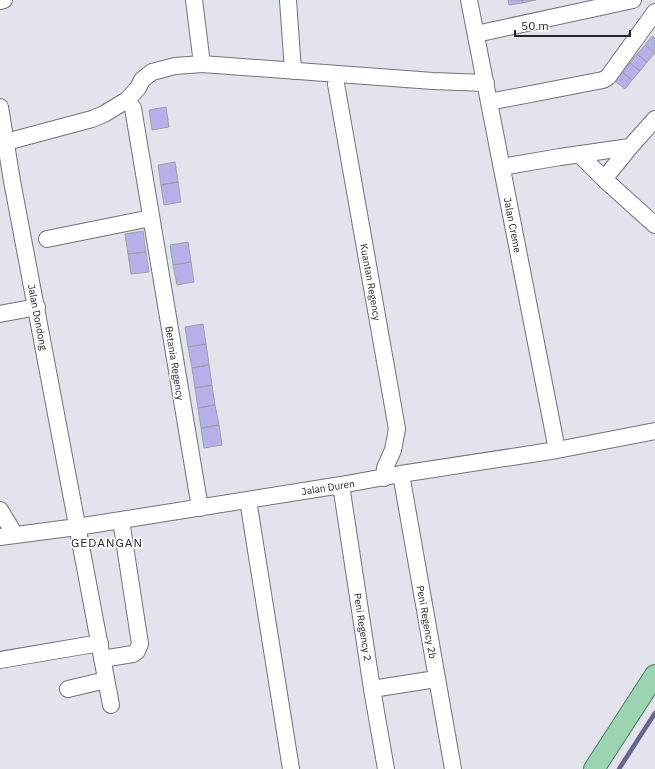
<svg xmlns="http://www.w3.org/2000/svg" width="655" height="769" font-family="'IBM Plex Sans',sans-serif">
<rect width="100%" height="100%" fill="#e3e3ed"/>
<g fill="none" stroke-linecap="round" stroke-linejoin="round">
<path stroke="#68658b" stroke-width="4.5" d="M619,769L655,713"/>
</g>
<path fill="#b5b0e9" stroke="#a0a0a9" d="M508,0H522V3L509,5Z
M522,0H536L522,3Z
M652,36L655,38V53L645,45Z
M645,45L655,53L647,62L637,54Z
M637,54L647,62L640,71L630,63Z
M630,63L640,71L632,80L622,72Z
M622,72L632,80L625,89L615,81Z
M166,107L169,127L152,130L149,110Z
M175,162L178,182L161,185L158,165Z
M178,182L181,202L164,205L161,185Z
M143,231L146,252L128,254L125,234Z
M188,242L191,262L173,265L170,245Z
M146,252L149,272L131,274L128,254Z
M191,262L194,282L177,285L173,265Z
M203,324L206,344L188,347L185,327Z
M206,344L209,365L192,368L188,347Z
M209,365L212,385L195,388L192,368Z
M212,385L215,405L198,408L195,388Z
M215,405L219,425L201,428L198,408Z
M219,425L222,445L204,448L201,428Z"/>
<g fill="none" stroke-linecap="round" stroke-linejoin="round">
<defs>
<path id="minor" d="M194,0L202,64
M288,0L293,71
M469,0L557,450
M0,1L4,0
M476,34L633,0
M336,84L397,429L393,450L385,468L384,478
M489,102L603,80L608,77L655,12
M0,107L12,181L111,705
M133,108L200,508
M6,142L92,119L104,114L127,100L138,88L142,80L152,72L175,66L202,64L433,81L486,83
M579,154L604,179L655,225
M502,167L560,157L630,147
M604,179L630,147L655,119
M47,239L151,218
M0,314L37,307
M401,474L453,769
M341,485L372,689L386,769
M248,500L291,769
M0,510L15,535
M0,537L77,527L341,485L401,474L557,450L655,431
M102,659L133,654L137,651L140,644L121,520
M0,660L100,643
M68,689L106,680
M372,689L436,679"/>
<path id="major" d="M594,769L655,675"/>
</defs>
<use href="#minor" stroke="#73727b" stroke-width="18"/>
<use href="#major" stroke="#47835f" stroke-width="22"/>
<use href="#minor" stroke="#fff" stroke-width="16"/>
<use href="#major" stroke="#9cd3b1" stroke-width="20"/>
</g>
<g text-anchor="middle" stroke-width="3.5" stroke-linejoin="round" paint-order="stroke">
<g font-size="10" fill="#252528" stroke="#fff">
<text transform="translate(513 225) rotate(79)" y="4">Jalan Creme</text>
<text transform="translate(371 282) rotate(80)" y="4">Kuantan Regency</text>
<text transform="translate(38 317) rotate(79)" y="4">Jalan Dondong</text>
<text transform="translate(175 363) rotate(81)" y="4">Betania Regency</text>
<text transform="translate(328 487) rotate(-9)" y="4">Jalan Duren</text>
<text transform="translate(427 622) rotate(80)" y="4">Peni Regency 2b</text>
<text transform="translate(363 627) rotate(81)" y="4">Peni Regency 2</text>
</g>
<g font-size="12" letter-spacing="1" fill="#252528" stroke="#fff">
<text x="107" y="547">GEDANGAN</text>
</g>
</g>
<path d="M515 30v6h115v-6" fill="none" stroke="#252528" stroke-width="2"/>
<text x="521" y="30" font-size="12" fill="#252528" stroke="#ffffff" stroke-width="3" paint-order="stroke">50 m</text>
</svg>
